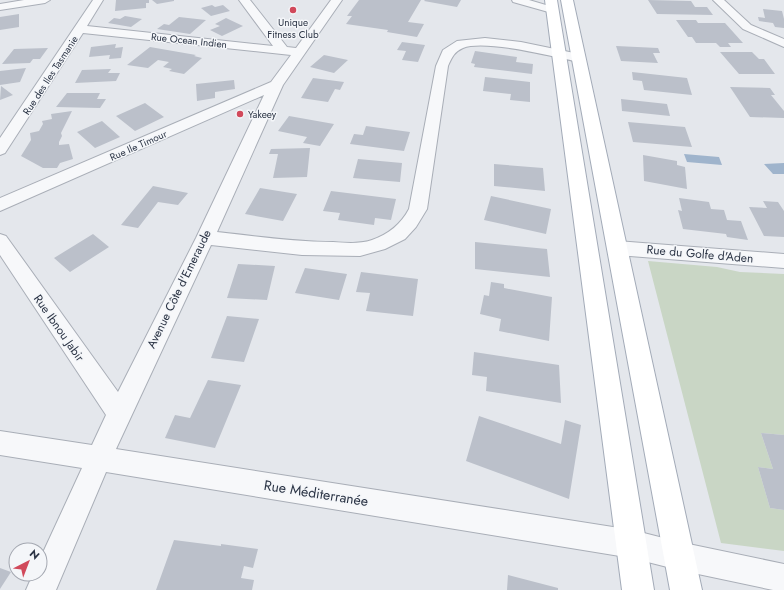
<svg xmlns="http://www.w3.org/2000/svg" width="784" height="590" font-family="Jost,sans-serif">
<rect width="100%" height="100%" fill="#e4e7ec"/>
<path fill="#c9d6c5" d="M648,261L717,267L740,272L784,274V435L761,433L773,469L758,467L770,508L784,510V551L721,543Z"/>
<path fill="#9fb4cc" d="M684,154L719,157L722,165L687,162Z
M784,163V174H773L764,164Z"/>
<path fill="#bbc0ca" d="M116,0H149V3H146V8L115,11Z
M152,0H174V1L157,4Z
M359,0H421L408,22L424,24L417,37L387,32L388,30L346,24L352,16H347Z
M425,0H461L457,7L424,1Z
M648,0L691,1L695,7H707L713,15L657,14Z
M212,5L215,7L223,5L230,11L211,16L201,8Z
M763,9L782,11L784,19V28L775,27L773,23L759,21L758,17L765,18Z
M19,14V27L0,30V17Z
M125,16L142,19L131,27L108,23L114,18L120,19Z
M179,17L206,20L190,34L157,29L164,24L169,25Z
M226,18L243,26L222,36L210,30L220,26L215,24Z
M676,20H696L698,23H725L743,43H728L731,47H720L716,43H696L692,37H688Z
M402,42L425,45L418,62L402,60L406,51L397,50Z
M116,44L115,48L123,47L121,58L109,59L110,55L89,57L91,47Z
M616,46L658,48L660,53H653L658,63L621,61Z
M150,47L196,55L194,56L202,58L184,74L169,71L172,69L163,67L169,62L158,60L148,68L127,65Z
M48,48L40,59H33L30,63L2,64L14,49Z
M475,51L517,57L516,62L533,64L532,74L474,67L475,64L471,63Z
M720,52H752L759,59H764L775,74H739Z
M324,55L348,60L334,73L310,67Z
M26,68L20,82L0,85V71Z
M111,69L108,73H120L116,81L75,83L82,70Z
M632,72L687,78L692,95L644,90L642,81L633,80Z
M485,77L530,82V102L510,100L511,94L483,91Z
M313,78L344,82L340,90L335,89L328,102L301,98Z
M234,80L235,89L215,92V98L197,101L196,84Z
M1,86L13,95L0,100Z
M730,87L770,88L775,95H771L784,111V118L750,117Z
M67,93H100L97,99H106L100,108L56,107Z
M621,99L667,104L670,116L622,111Z
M145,103L164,117L135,131L116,116Z
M72,111L61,133L62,136L59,142V145L69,144L73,159L60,163L57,168H43L21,156L31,140L30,133L39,131L43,124L42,121L52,119L51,114Z
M289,116L334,124L320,146L303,143L307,137L278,131Z
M102,121L120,137L95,148L77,132Z
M628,122L685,127L692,147L633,142Z
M366,126L410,132L404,151L350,144L354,134L363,135Z
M310,148L307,177L273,178L278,154H269L271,149Z
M643,155L677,161V165L685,167L687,189L644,181Z
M358,159L402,163L400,182L353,178Z
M494,164L543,168L545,191L494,186Z
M153,186L188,193L178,205L158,202L138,228L121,225Z
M260,188L297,194L283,221L245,214Z
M331,191L396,199L391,220L375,218L374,225L338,220L340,213L323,211Z
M491,196L551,209L546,234L484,220Z
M679,198L709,202L711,209L724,210L727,220L741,221L748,240L727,237L726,234L683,229L678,210L682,211Z
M763,201L778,202L784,211V237L764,236L749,207L767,208Z
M93,234L109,247L70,272L54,258Z
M475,242L547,249L550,277L475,269Z
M238,264L275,266L267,300L227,298Z
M305,268L347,274L339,300L295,293Z
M361,272L418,279L413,316L366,311L370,293L356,292Z
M491,282L504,284V288L552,297L549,341L499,331L501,319L480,314L484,295L489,296Z
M227,316L259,319L244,362L211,358Z
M474,352L559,365L561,403L486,391L487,377L472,375Z
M208,380L241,385L215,448L165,438L175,415L190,418Z
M479,416L561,444L565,420L581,425L569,499L466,461Z
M761,433L784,435V510L770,508L758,467L773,469Z
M174,540L221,546V544L258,549L253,568L244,566L241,578L254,580L252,590H156Z
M0,568L11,572L0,589Z
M508,575L558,588V590H507Z"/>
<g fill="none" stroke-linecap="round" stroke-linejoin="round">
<defs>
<path id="minor" d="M24,0H50L45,3L0,10V4Z
M93,0H103L87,26L273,46L239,0H250L287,47L296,48L331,0H342L283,85L217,232C255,236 294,242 333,242C346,243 360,244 372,240C389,234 401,224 409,209L436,66L443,50L457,41L485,38L521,42L579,54L583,55L585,58L583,61L579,62C555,57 485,39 463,48C454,52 452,57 448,66L427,209L416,227L405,239L385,249L360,256L302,255L211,245L116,449L632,530L679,542L784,564V590H773L679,570L632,558L106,472L56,590H26L33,574H40V559L82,468L0,455V431L92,445L106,415L0,255V234L6,236L118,392L196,238L264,95L0,211V198L271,82L291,55L83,33L5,153L0,155V138Z
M512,0H529L556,8L558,10L552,13L513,2Z
M713,0H724L751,25L784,39V47L743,29Z
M617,241L784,254V268L617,255L610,253L608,248L610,243Z"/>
<path id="major" d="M545,0H557L654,590H622Z
M561,0H573L702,590H670Z"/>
</defs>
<use href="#minor" stroke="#a9aeb7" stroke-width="2"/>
<use href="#major" stroke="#a3abb8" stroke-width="2"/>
<use href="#minor" fill="#f7f8fa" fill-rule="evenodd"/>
<use href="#major" fill="#fff" fill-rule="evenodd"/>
</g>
<g fill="#d1495b" stroke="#f4f6f9" stroke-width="1.5">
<circle cx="293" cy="10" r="4"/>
<circle cx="240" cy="114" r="4"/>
</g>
<g text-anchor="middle" stroke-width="3" stroke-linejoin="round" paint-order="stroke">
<g font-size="10" fill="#2b3445" stroke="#f4f6f9">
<text x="293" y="26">Unique<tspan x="293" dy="12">Fitness Club</tspan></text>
<text x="248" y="118" text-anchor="start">Yakeey</text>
</g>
<g font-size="10" fill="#2b3445" stroke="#f4f6f9">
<text transform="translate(189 40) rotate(6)" y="4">Rue Ocean Indien</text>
<text transform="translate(50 75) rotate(-57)" y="4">Rue des Iles Tasmanie</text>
<text transform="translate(138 145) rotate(-24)" y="4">Rue Ile Timour</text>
</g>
<g font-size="12" fill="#2b3445" stroke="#f4f6f9">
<text transform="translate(700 254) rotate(5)" y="4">Rue du Golfe d'Aden</text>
<text transform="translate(179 289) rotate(-64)" y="4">Avenue Côte d'Emeraude</text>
<text transform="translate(59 328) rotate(55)" y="4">Rue Ibnou Jabir</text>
</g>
<g font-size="14" fill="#2b3445" stroke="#f4f6f9">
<text transform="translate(316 493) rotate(9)" y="5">Rue Méditerranée</text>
</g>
</g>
<g transform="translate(28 562) rotate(42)"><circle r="19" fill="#f4f6f9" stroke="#a4a8b1"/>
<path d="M0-3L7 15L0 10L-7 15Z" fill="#d1495b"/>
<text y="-6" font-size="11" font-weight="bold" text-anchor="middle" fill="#2b3445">N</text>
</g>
</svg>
